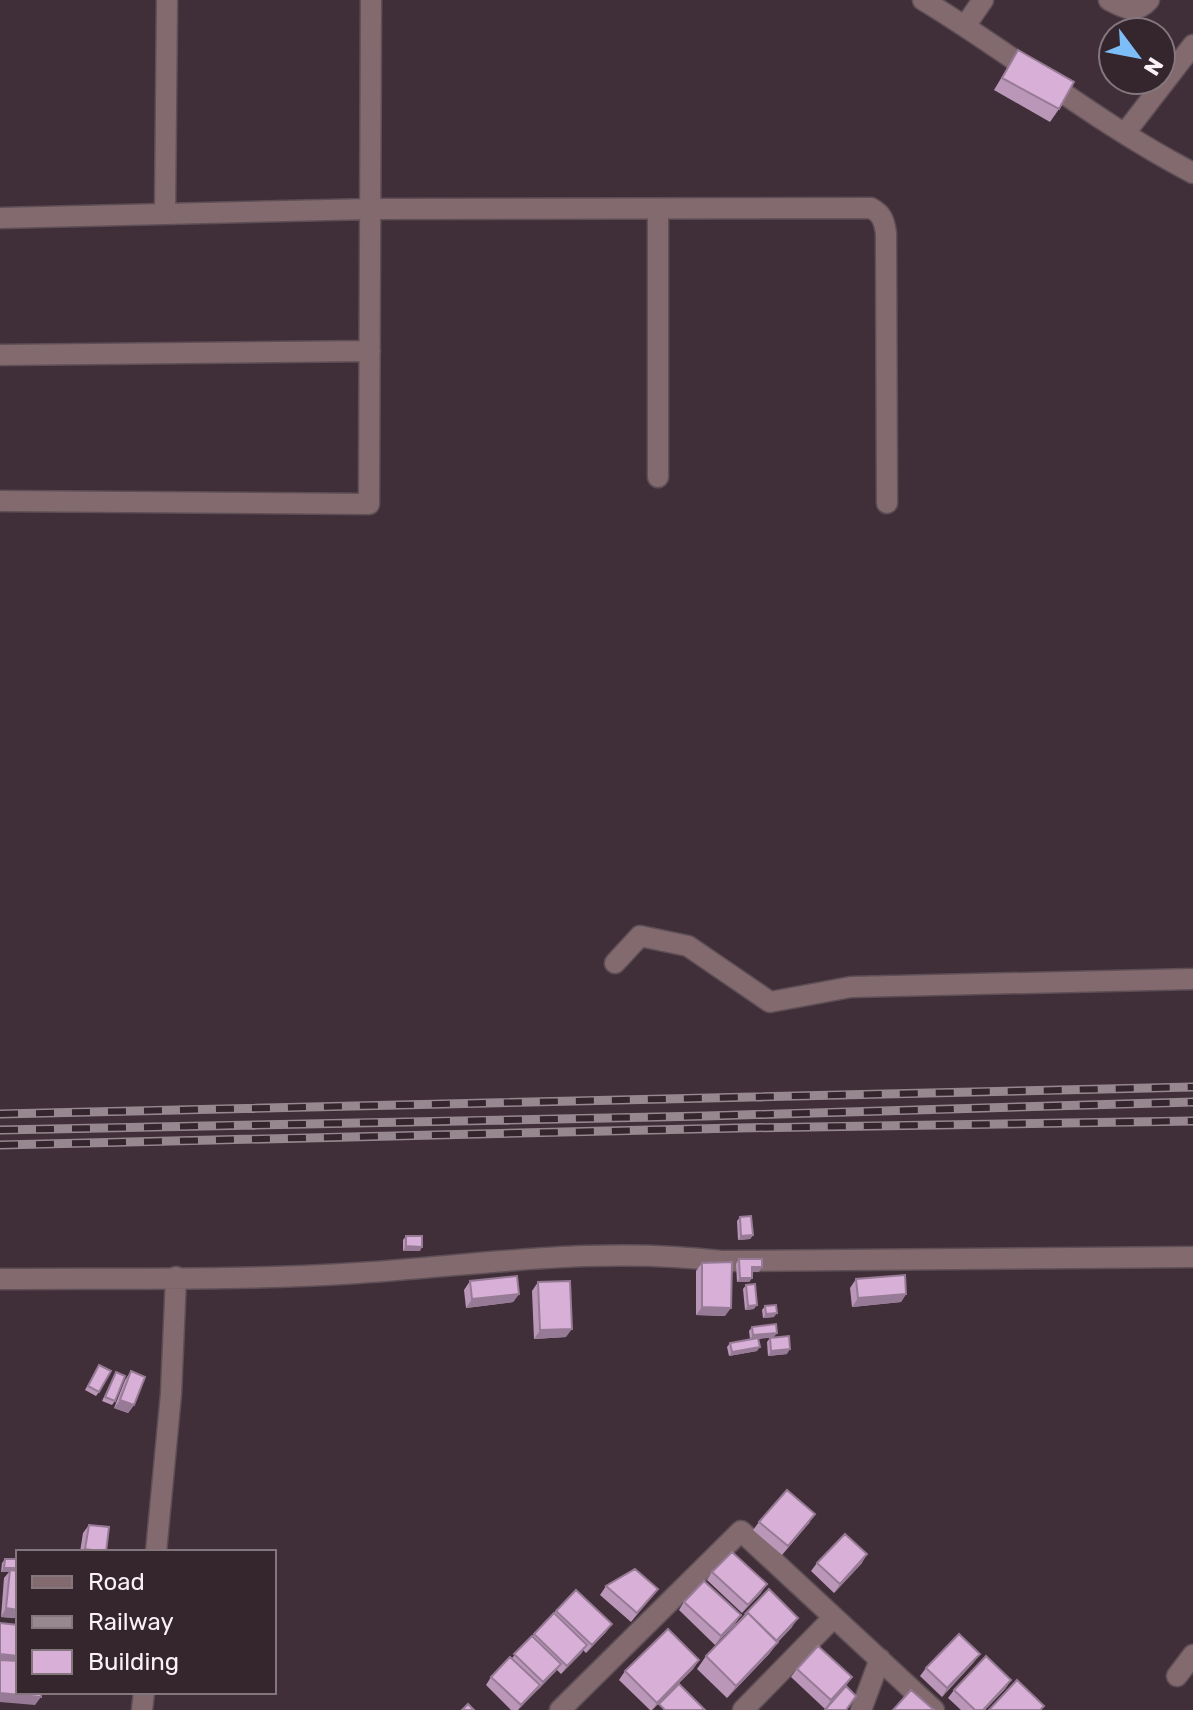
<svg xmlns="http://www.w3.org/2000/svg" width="1193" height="1710" font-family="Rubik,sans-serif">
<rect width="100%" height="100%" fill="#402f38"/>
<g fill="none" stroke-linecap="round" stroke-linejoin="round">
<defs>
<path id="minor" d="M923,0C1014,55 1098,124 1193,173
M1109,0C1124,8 1136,15 1149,0
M965,26L983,0
M1125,133L1193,45
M658,209V477
M165,214L167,0
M0,218L370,209L871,208C882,214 884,220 886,233L887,503
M0,355L370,351
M0,501L369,504L371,0
M615,963L640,936L688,946L770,1002L851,987L1193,979
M0,1279C119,1278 239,1281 358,1273C481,1265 598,1246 721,1261L1193,1257
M156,1552L171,1394L176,1277
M1177,1676L1193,1655
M142,1710L144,1692
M560,1710L741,1531L934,1710
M743,1710L833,1618
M861,1710L880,1659"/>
</defs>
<use href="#minor" stroke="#5e4e56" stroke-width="23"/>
<use href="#minor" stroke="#836a6e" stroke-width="20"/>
<defs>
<path id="rail" d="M0,1114L1193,1087
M0,1130L706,1116L1193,1102
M0,1145L738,1128L1193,1121"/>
</defs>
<use href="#rail" stroke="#978890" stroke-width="9"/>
<use href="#rail" stroke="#35252d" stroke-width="6" stroke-dasharray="18" stroke-linecap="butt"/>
</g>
<path fill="#ba97b9" d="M1018,50L1059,109L1050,122L994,90Z
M740,1217L753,1235L750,1239L738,1240L737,1221Z
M406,1236L420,1251H403V1240Z
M739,1259L759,1272H752V1278L749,1282H737L736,1264Z
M702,1263L725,1316L696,1315V1271Z
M856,1279L906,1294L901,1302L852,1307L850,1288Z
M470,1281L519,1294L513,1302L466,1308L464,1290Z
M538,1282L566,1337L534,1339L532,1291Z
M746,1285L754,1309L745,1310L743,1289Z
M765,1306L774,1317L763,1318L762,1310Z
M752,1327L774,1337L758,1339L757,1351L729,1356L727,1347L730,1343L750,1339L749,1331Z
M770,1338L787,1354L768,1356L767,1342Z
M99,1365V1392L96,1396L85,1390Z
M131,1371L134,1405L128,1413L114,1408L125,1380Z
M116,1372L115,1401L112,1405L102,1401Z
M759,1522H810L782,1555L753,1530Z
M89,1525L106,1552H80L83,1533Z
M5,1559L16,1568L14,1570L18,1571V1614L15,1618L1,1617L4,1578L9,1572H1L2,1563Z
M817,1563H862L834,1593L811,1571Z
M712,1572L761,1593L742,1613L707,1580Z
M606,1586L658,1589L631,1622L600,1595Z
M684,1602L741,1615L735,1624L715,1645L679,1610Z
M556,1611L606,1632L586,1653L583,1650L561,1674L557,1670L518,1710H511L486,1685L491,1677L512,1658Z
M746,1613L792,1627L778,1642L769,1654L727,1698L697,1669L706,1656Z
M699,1660L693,1669L652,1710H650L619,1680L625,1671Z
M974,1662L942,1697L920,1676L926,1668Z
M797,1669L852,1677L825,1709L791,1677Z
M1011,1680L1005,1689L985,1710H961L948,1698L954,1690Z"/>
<path fill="#977b96" d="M753,1235L750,1239L738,1240L741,1236Z
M406,1246L422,1247L420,1251H403Z
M752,1267H762L759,1272H749Z
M740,1278H752L749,1282H737Z
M519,1294L513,1302L466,1308L472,1299Z
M906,1294L901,1302L852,1307L858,1298Z
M757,1305L754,1309L745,1310L748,1306Z
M702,1307L731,1308L725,1316L696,1315Z
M777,1313L774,1317L763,1318L766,1314Z
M572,1329L566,1337L534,1339L540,1330Z
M777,1333L774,1337L750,1339L753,1335Z
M760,1347L757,1351L729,1356L732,1352Z
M790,1349L787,1354L768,1356L771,1351Z
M120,1400L134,1405L128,1413L114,1408Z
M85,1549L106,1552H83Z
M867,1554L862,1563L834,1593L840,1584Z
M4,1568H16L13,1572L10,1570L9,1572H1Z
M767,1584L761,1593L742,1613L748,1605Z
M6,1608L18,1610V1614L15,1618L1,1617Z
M741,1615L735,1624L715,1645L721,1636Z
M798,1618L792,1627L769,1650L775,1642Z
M612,1624L606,1632L586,1653L592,1645Z
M778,1642L769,1654L727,1698L736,1686Z
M587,1645L581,1654L561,1674L567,1666Z
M0,1654L18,1656V1665L0,1663Z
M980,1654L974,1662L942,1697L947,1688Z
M699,1660L693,1669L652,1710L657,1703Z
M561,1664L555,1672L538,1690L543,1682Z
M852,1677L846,1686L825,1709L831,1700Z
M1011,1680L1005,1689L985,1710H983Z
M540,1685L534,1693L517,1710L521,1705Z
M0,1693L41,1697L35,1705L0,1702Z"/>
<path fill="#d8b0d7" stroke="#977b96" stroke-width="2" d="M1018,50L1074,82L1059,109L1002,78Z
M751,1216L753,1235L741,1236L740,1217Z
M406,1236H422V1247L406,1246Z
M739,1259H762V1267H752V1278H740Z
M732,1262L731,1308L702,1307V1263Z
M905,1275L906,1294L858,1298L856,1279Z
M517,1276L519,1294L472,1299L470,1281Z
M570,1281L572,1329L540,1330L538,1282Z
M755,1284L757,1305L748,1306L746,1285Z
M776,1305L777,1313L766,1314L765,1306Z
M776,1324L777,1333L753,1335L752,1327Z
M789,1336L790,1349L771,1351L770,1338Z
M758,1338L760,1347L732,1352L730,1343Z
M99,1365L111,1371L99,1392L88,1386Z
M131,1371L145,1377L134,1405L120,1400Z
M116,1372L125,1376L115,1401L105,1397Z
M787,1490L815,1514L788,1546L759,1522Z
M89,1525L109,1527L106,1552L85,1549Z
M845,1534L867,1554L840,1584L817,1563Z
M732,1552L767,1584L748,1605L712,1572Z
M5,1559H17L16,1568H4Z
M635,1569L658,1589L637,1613L606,1586Z
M10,1570L18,1571V1610L6,1608Z
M704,1581L741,1615L721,1636L684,1602Z
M769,1589L798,1618L776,1641L748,1613H746Z
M576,1590L612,1624L592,1645L556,1611Z
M554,1613L587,1645L567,1666L534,1634Z
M748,1613L778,1642L736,1686L706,1656Z
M0,1623L18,1625V1656L0,1654Z
M668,1629L699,1660L657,1703L625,1671Z
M959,1634L980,1654L947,1688L926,1668Z
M532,1636L561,1664L543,1682L514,1654Z
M818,1646L852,1677L831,1700L797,1669Z
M986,1656L1011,1680L983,1710H975L954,1690Z
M510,1657L540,1685L521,1705L491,1677Z
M0,1660L18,1661V1692H41V1697L0,1693Z
M1017,1680L1044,1706L1040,1710H989Z
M679,1684L705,1710H665L659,1704Z
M846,1686L856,1696L846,1710H825Z
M911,1690L934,1710H893Z
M468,1704L474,1710H462Z"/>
<rect x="16" y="1550" width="260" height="144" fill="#35252d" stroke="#84767d" stroke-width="2"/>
<rect x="32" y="1576" width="40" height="12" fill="#836a6e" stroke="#84767d" stroke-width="2"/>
<text x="88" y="1590" font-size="24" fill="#fbf0f6">Road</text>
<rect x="32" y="1616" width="40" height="12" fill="#978890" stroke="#84767d" stroke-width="2"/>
<text x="88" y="1630" font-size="24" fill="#fbf0f6">Railway</text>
<rect x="32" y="1650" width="40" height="24" fill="#d8b0d7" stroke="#84767d" stroke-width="2"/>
<text x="88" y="1670" font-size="24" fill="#fbf0f6">Building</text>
<g transform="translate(1137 56) rotate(122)"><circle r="38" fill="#35252d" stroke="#84767d" stroke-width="2"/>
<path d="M0-6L14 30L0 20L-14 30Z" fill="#7dbef9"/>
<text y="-12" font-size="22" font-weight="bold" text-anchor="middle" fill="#fbf0f6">N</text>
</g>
</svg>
